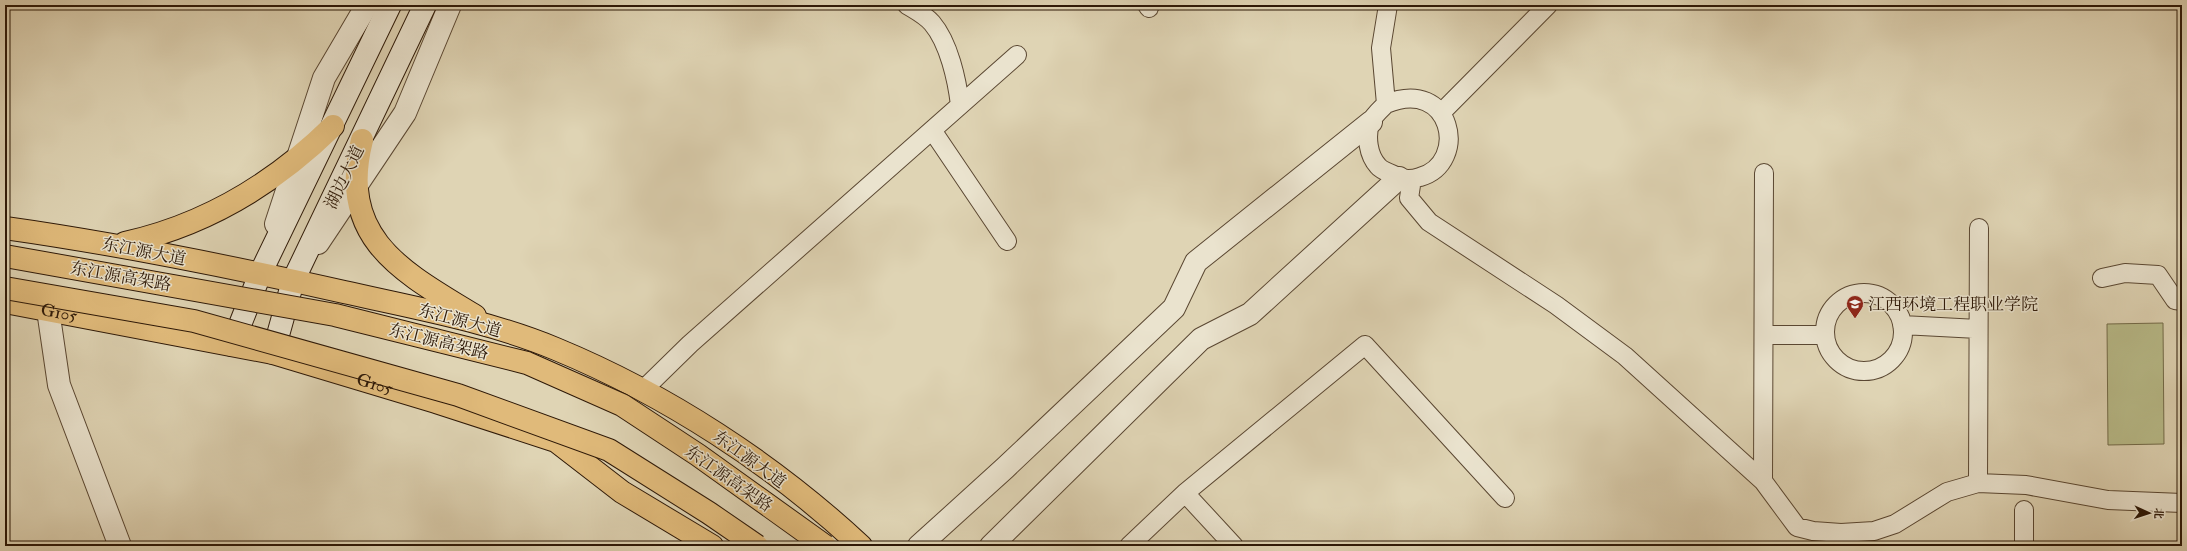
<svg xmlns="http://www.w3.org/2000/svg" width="2187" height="551" font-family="'IM FELL Double Pica','Noto Serif SC',serif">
<rect width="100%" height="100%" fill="#dfd4b4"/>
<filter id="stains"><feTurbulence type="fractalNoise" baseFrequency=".005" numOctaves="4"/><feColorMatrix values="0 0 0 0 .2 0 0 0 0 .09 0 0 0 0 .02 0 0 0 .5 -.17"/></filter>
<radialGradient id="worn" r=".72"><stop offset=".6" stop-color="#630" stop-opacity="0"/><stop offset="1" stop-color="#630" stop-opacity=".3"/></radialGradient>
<path fill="#b8bb89" stroke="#726a48" d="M2163,323L2164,444L2108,445L2107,324Z"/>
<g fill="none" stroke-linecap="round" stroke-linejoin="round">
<defs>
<path id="minor" d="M907,5C915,10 925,15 932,23C949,43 957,80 960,105
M1147,5L1149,8
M1386,104C1452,76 1470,163 1420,177C1411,180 1402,180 1394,175C1389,173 1381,170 1378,166C1368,155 1366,137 1370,123C1373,116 1381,109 1386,104L1381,48L1388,5
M1441,113L1548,5
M932,130L1007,241
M1412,179L1409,198L1429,222L1556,305L1625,356L1763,481L1797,527L1813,531L1841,533L1874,531L1895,524L1947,492L1978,483L2026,485L2108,500L2182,503
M2102,278L2125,273L2158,275L2175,300L2182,301
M1825 332a39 39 0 1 1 78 0a39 39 0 1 1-78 0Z
M1902,325L1978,329
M1764,335H1825
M643,390L690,344L1017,55
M1763,481L1764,173
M1978,483L1979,228
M1185,493L1234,546
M2024,510V546
M1129,546L1185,493L1365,345L1505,498"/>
<path id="tertiary" d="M276,224L324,78L367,5
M318,243L405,113L450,5
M48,310L59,385L120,546
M919,546L1005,468L1174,308L1196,262L1371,122
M991,546L1201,339L1250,314L1399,178"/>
<path id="secondary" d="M232,345L260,274L390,5
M273,353L293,281L425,5"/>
<g id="trunk">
<path d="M362,140C337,239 403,272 475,316"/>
<path d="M5,228C119,244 232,267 344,292C415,308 489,321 556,349C667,395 773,464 861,546"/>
<path d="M125,243C206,225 274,184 333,126"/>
<path id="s1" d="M5,302L273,353L436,402L556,441L622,492L712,546"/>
</g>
</defs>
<use href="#minor" stroke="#5a4732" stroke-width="20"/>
<use href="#tertiary" stroke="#5a4732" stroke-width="24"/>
<use href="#secondary" stroke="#2d1807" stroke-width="24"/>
<use href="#trunk" stroke="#2d1807" stroke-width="24"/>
<use href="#minor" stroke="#eae3ce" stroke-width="18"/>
<use href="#tertiary" stroke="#eae3ce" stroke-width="22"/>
<use href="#secondary" stroke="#eae3ce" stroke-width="22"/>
<use href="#trunk" stroke="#e0ba7a" stroke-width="22"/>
<defs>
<path id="trunk-bridge" d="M5,256L335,315L527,363L622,405L698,455L825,546
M5,288L194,321L458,395L609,450L709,513L757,546"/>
</defs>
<use href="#trunk-bridge" stroke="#2d1807" stroke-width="24" stroke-linecap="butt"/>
<use href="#trunk-bridge" stroke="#e0ba7a" stroke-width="22"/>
</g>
<defs>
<symbol id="university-pin" viewBox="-11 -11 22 30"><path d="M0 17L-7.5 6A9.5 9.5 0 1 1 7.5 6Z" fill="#8f2418" stroke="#eae3ce"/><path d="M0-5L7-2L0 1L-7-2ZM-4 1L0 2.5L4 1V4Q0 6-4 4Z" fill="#fff"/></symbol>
</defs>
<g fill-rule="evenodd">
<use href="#university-pin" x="1845" y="294" width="20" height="27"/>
</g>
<g text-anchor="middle" stroke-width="3" stroke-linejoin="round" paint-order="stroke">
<g font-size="17" fill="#2d1807" stroke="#eae3ce">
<text transform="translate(344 177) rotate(-64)" y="6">湖边大道</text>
<text transform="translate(144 251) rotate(11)" y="6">东江源大道</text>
<text transform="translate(121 276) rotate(10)" y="6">东江源高架路</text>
<text dy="6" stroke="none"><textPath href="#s1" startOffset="55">G105</textPath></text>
<text transform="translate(460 320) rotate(15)" y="6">东江源大道</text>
<text transform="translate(439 341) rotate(14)" y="6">东江源高架路</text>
<text dy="6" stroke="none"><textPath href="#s1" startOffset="379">G105</textPath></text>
<text transform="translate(750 459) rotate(36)" y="6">东江源大道</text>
<text transform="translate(729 478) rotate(35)" y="6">东江源高架路</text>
</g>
<g font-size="17" fill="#2d1807" stroke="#eae3ce" text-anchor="start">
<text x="1868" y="310">江西环境工程职业学院</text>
</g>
</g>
<rect width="2187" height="551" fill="none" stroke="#dfd4b4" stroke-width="20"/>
<rect x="6" y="6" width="2175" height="539" fill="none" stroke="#2d1807" stroke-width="2"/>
<rect x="10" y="10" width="2167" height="531" fill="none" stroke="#2d1807"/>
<g transform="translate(2149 513) rotate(93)" stroke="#eae3ce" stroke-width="3" paint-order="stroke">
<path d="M0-3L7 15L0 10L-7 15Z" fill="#2d1807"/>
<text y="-6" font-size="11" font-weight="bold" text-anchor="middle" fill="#2d1807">北</text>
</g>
<rect width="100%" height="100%" filter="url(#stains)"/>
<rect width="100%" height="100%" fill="url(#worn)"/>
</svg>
